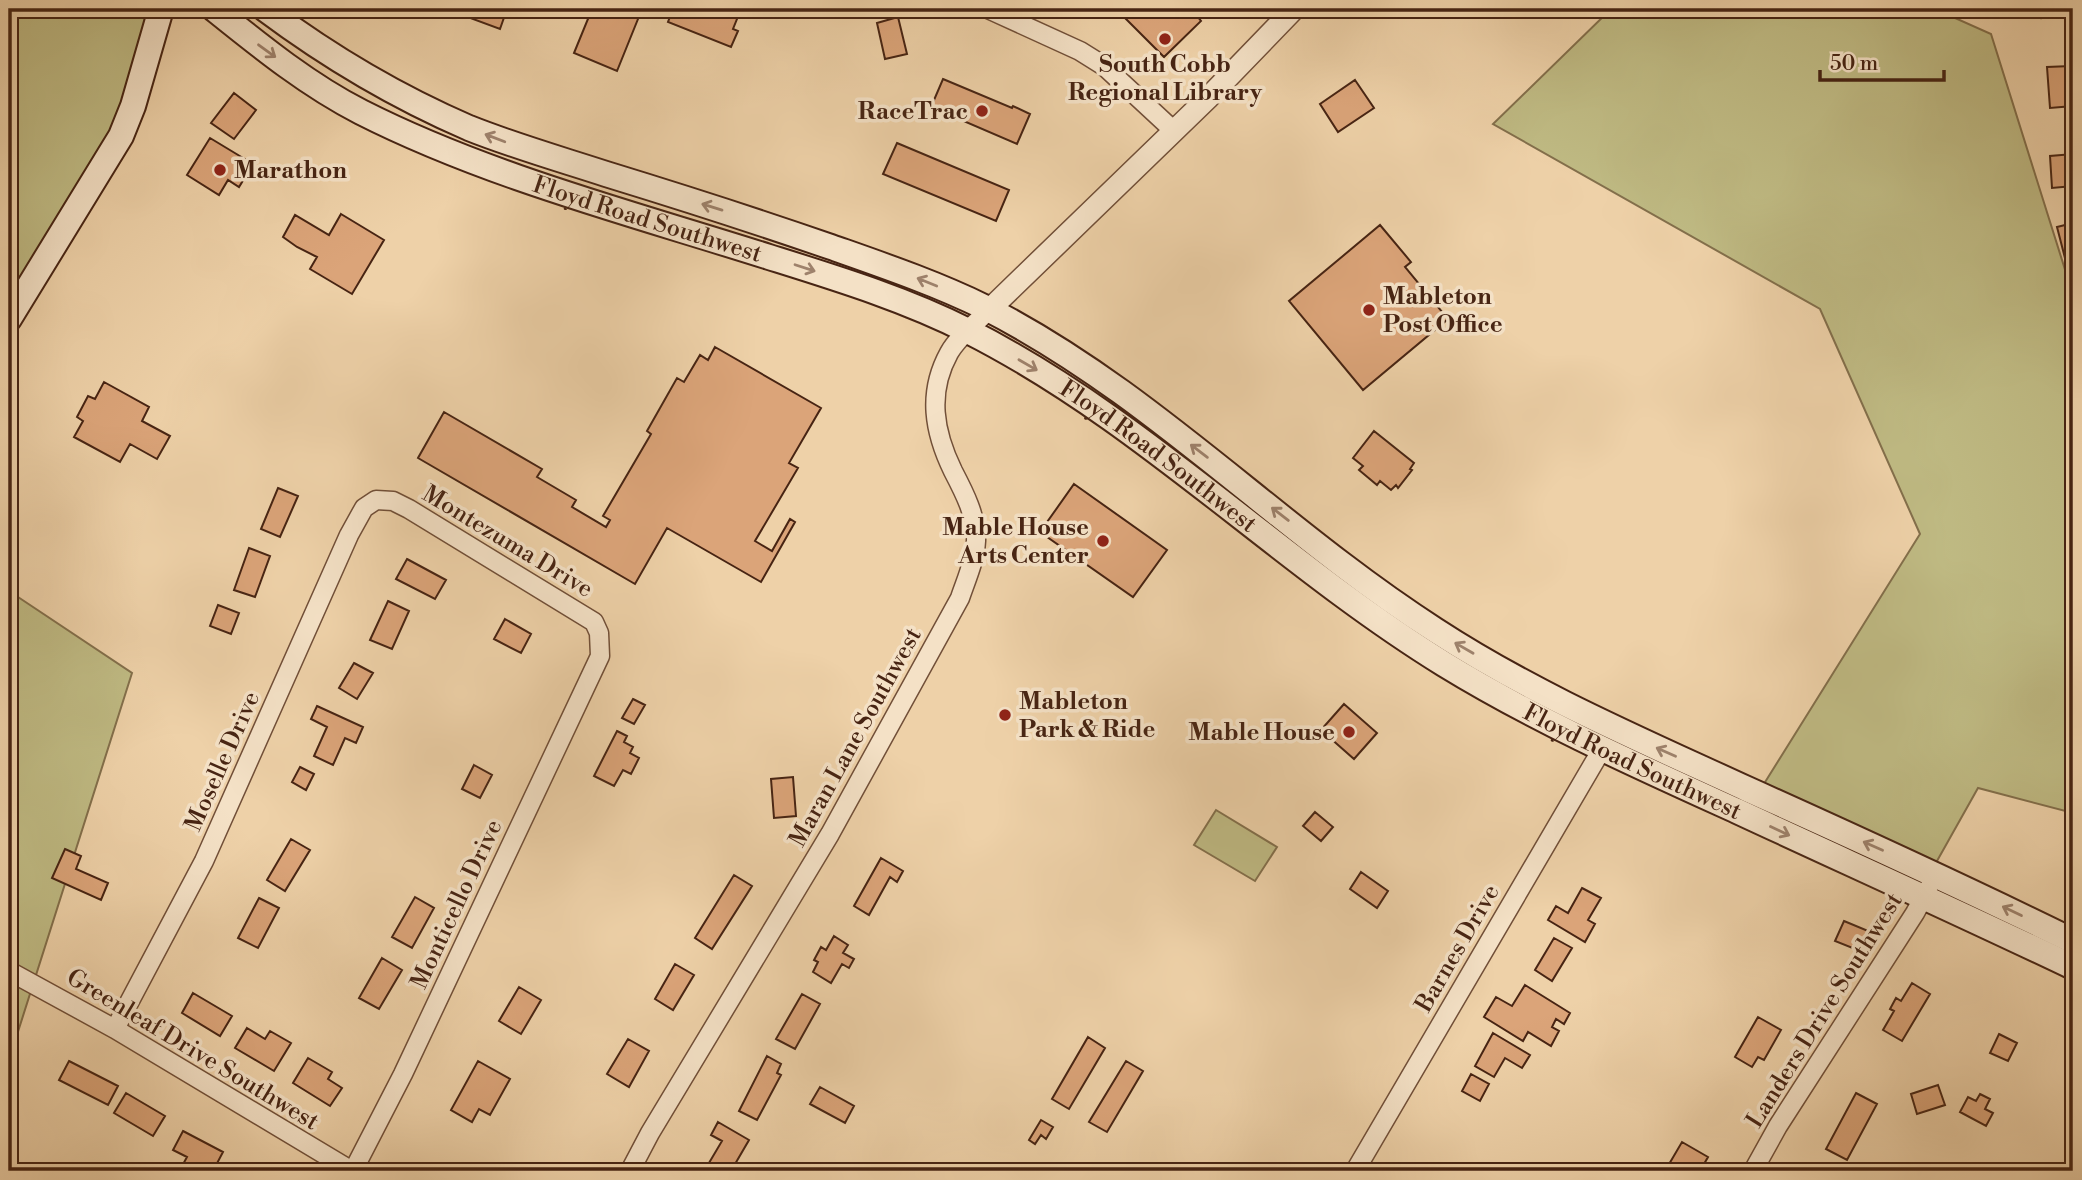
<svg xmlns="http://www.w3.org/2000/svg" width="2082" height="1180" font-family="'Libre Bodoni',serif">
<rect width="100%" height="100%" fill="#eed1a8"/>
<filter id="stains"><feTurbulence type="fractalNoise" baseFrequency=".00286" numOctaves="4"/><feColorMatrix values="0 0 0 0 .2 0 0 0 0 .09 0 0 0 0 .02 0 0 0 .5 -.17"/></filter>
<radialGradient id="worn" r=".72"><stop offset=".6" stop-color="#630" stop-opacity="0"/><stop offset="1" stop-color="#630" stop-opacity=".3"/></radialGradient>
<path fill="#bfba83" stroke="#836f4b" stroke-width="2" d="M9,9H162L157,37L34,282L9,321Z
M1611,9H1935L1991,34L2073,295V813L1978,788L1914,902L1742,819L1920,534L1820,309L1493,124Z
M9,591L132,673L9,1060Z
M1216,810L1277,847L1255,881L1194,845Z"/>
<path fill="#dba479" stroke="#472413" stroke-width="2" d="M464,9H507L500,29L462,15Z
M592,9H642L617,71L574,53Z
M673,9H741L733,29L738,31L731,47L668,22Z
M1116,9H1206L1198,17L1201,21L1164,57Z
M2032,9H2049L2041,18Z
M898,17L907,54L885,59L877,23Z
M2071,66L2073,106L2050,108L2047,67Z
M943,79L1012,108L1013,106L1030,114L1017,144L931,107Z
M1355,80L1374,108L1338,132L1320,104Z
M234,93L256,110L234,139L211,123Z
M210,138L253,164L239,187L228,180L219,195L187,175Z
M897,143L1009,190L996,221L883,174Z
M2073,154V186L2052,188L2050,156Z
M341,214L384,240L352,294L310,269L317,257L297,247L283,237L295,215L329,235Z
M2073,223V260L2066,262L2057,227Z
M1380,225L1411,262L1405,267L1448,319L1363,390L1289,301Z
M715,347L821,408L789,463L798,468L755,541L772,551L790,519L795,522L761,582L667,528L635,584L418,458L444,412L542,469L537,477L576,500L572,507L606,527L610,520L603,516L651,434L647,431L677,378L684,382L700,355L708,360Z
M104,382L149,407L142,421L170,436L157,459L130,444L120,462L74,437L83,421L77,417L88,396L95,399Z
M1374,431L1414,463L1410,469L1412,470L1398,488L1396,485L1391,490L1380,481L1377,485L1359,470L1363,466L1353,458Z
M1074,484L1167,550L1133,597L1040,532Z
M278,488L298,496L280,537L261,529Z
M249,548L270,556L255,597L234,590Z
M407,559L446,580L435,599L396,579Z
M388,601L409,611L392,649L370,640Z
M218,605L239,613L231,634L210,626Z
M505,619L531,634L521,653L494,639Z
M354,663L373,673L357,699L339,688Z
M633,699L645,705L634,724L622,718Z
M1344,704L1377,733L1354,759L1321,730Z
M317,706L363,727L356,743L345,738L333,765L314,756L327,727L311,719Z
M617,731L627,736L624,742L633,747L630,753L639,758L631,774L623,770L614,786L594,776Z
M474,765L492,775L480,798L462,789Z
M300,767L314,774L306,790L292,782Z
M793,777L796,816L774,818L771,779Z
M1315,812L1333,827L1321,841L1303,826Z
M291,839L310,850L285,891L267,880Z
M65,849L81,856L76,869L108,883L101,900L52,878Z
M881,858L903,871L897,882L890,877L869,915L854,906Z
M1361,872L1388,891L1377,908L1350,889Z
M734,875L752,886L712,949L695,938Z
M1582,888L1601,898L1588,920L1595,924L1585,942L1548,920L1556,906L1568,913Z
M415,897L434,908L412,948L392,937Z
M259,898L279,908L258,948L238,938Z
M1844,921L1873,933L1865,953L1835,941Z
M834,936L848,945L843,953L854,959L849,968L842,964L831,983L813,972L818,962L814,960L821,947L826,950Z
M1554,938L1572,948L1552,981L1535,970Z
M382,958L402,970L379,1009L359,998Z
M675,964L694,975L673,1010L655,999Z
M1912,983L1930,994L1902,1041L1883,1030L1894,1011L1890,1009L1896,998L1901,1001Z
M1525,985L1570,1013L1564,1024L1556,1019L1552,1027L1559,1031L1551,1046L1528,1032L1523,1041L1484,1017L1496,997L1512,1006Z
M519,987L541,1000L521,1034L499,1021Z
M193,993L232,1016L220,1036L182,1013Z
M802,994L820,1004L795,1049L776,1039Z
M1758,1017L1781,1030L1764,1060L1758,1057L1752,1067L1735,1057Z
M247,1028L265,1039L270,1031L291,1043L274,1071L235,1048Z
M1493,1033L1530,1055L1522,1068L1505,1058L1494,1077L1475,1066Z
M1999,1034L2017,1043L2008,1061L1990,1053Z
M1088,1037L1105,1048L1069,1109L1052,1099Z
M628,1039L649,1051L629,1087L607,1074Z
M767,1056L781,1064L777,1073L781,1075L757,1120L739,1111Z
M308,1058L332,1072L328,1079L342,1088L330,1106L293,1083Z
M69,1061L118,1086L108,1105L59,1080Z
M478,1061L510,1079L490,1115L479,1109L472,1122L451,1110Z
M1126,1061L1143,1071L1107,1132L1089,1122Z
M1471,1074L1489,1084L1480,1101L1462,1091Z
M1938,1085L1945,1105L1917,1114L1911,1094Z
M820,1087L854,1106L845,1123L810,1104Z
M126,1093L165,1116L153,1136L114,1113Z
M1856,1093L1877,1104L1847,1160L1826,1149Z
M1980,1094L1990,1099L1985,1109L1993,1113L1986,1126L1960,1112L1968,1097L1976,1101Z
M1041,1120L1053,1127L1046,1139L1041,1135L1035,1144L1029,1140Z
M718,1122L749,1140L731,1171H713L706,1168L722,1141L711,1135Z
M183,1131L223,1152L213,1171H188L181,1168L187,1157L173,1150Z
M1682,1142L1708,1157L1700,1171H1665Z"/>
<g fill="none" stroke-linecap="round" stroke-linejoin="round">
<defs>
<path id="minor" d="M988,9L1080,51L1104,66L1174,131
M9,971L115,1029L352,1171
M115,1029L204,861L349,535L364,508L376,500L393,501L409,509L594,622L599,633L600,656L403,1074L353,1171
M630,1171L650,1133L830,834L960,598C966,580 975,561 976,541C977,517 964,492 953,471C934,432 927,393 949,353C958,337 976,323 989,310
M1355,1171L1602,749
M1753,1171L1778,1126L1915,913L1928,889"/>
<path id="tertiary" d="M989,310L1208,98L1294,9"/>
<g id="secondary">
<path id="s1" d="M214,9C260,46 308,85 361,112C487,176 634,214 769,257C836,278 905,299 968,331C1142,419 1279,562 1444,664C1537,721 1638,766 1737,811C1849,863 1962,914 2073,967"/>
<path d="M265,9C328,56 397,97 469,128C514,146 560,159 606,174C681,197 756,221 831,247C882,265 935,283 984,307C1150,391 1279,530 1435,630C1533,694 1641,740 1747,789C1856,838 1965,888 2073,941"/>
<path d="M9,319L121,136L133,106L161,9"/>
</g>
</defs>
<use href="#minor" stroke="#714f38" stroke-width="21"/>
<use href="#tertiary" stroke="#714f38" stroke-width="24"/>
<use href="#secondary" stroke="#472413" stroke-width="28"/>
<use href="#minor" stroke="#f4e1c6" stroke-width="18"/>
<use href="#tertiary" stroke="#f4e1c6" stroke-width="21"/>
<use href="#secondary" stroke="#f4e1c6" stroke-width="24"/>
</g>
<defs><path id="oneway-shaft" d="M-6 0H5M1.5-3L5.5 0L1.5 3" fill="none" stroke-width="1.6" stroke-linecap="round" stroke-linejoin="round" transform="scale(1.75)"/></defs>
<g stroke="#9e826c">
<use href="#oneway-shaft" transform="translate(267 51) rotate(36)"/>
<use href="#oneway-shaft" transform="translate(495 138) rotate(-159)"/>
<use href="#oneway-shaft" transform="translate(712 207) rotate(-163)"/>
<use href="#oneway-shaft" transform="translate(805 268) rotate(18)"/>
<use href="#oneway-shaft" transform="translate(927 282) rotate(-158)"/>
<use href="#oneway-shaft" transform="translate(1028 365) rotate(30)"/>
<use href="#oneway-shaft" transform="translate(1199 451) rotate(-143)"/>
<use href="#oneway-shaft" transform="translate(1280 514) rotate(-142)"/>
<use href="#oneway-shaft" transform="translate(1464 648) rotate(-150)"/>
<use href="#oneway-shaft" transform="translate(1666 752) rotate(-156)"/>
<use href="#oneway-shaft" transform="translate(1780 831) rotate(25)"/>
<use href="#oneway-shaft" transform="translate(1873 846) rotate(-156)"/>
<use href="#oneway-shaft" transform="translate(2012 911) rotate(-154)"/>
</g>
<g fill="#8f2418" stroke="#f4e1c6" stroke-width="2.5">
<circle cx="1165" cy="39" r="7"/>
<circle cx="982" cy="111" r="7"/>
<circle cx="220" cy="170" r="7"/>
<circle cx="1369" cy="310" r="7"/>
<circle cx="1103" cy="541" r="7"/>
<circle cx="1005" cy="715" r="7"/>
<circle cx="1349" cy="732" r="7"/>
</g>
<g text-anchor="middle" stroke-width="7" stroke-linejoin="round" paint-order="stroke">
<g font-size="24" font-weight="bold" fill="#472413" stroke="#f4e1c6" text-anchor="end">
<text x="1165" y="72" text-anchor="middle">South Cobb<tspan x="1165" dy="28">Regional Library</tspan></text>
<text x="968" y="119">RaceTrac</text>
<text x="234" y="178" text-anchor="start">Marathon</text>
<text x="1383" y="304" text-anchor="start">Mableton<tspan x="1383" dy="28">Post Office</tspan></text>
<text x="1089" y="535">Mable House<tspan x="1089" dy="28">Arts Center</tspan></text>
<text x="1019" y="709" text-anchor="start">Mableton<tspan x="1019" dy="28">Park &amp; Ride</tspan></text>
<text x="1335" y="740">Mable House</text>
</g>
<g font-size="24" fill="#472413" stroke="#f4e1c6">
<text dy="8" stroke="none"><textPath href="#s1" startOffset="486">Floyd Road Southwest</textPath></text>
<text dy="8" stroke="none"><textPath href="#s1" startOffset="1054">Floyd Road Southwest</textPath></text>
<text transform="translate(508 541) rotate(31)" y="8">Montezuma Drive</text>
<text transform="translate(855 737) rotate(-61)" y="8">Maran Lane Southwest</text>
<text transform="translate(222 761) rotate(-66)" y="8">Moselle Drive</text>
<text dy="8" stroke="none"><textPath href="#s1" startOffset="1620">Floyd Road Southwest</textPath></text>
<text transform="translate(456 904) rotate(-65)" y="8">Monticello Drive</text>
<text transform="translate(1457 948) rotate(-60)" y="8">Barnes Drive</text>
<text transform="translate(1824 1010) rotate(-58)" y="8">Landers Drive Southwest</text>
<text transform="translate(193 1049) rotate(31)" y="8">Greenleaf Drive Southwest</text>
</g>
</g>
<rect width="2082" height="1180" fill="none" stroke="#eed1a8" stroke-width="35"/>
<rect x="10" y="10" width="2061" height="1159" fill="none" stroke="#472413" stroke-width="3.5"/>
<rect x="18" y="18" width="2047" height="1145" fill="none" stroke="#472413" stroke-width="2"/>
<path d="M1820 70v10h124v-10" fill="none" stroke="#472413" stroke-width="3.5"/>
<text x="1830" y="70" font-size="21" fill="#472413" stroke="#f4e1c6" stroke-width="5" paint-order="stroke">50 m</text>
<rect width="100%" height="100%" filter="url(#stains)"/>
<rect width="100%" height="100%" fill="url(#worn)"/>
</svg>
